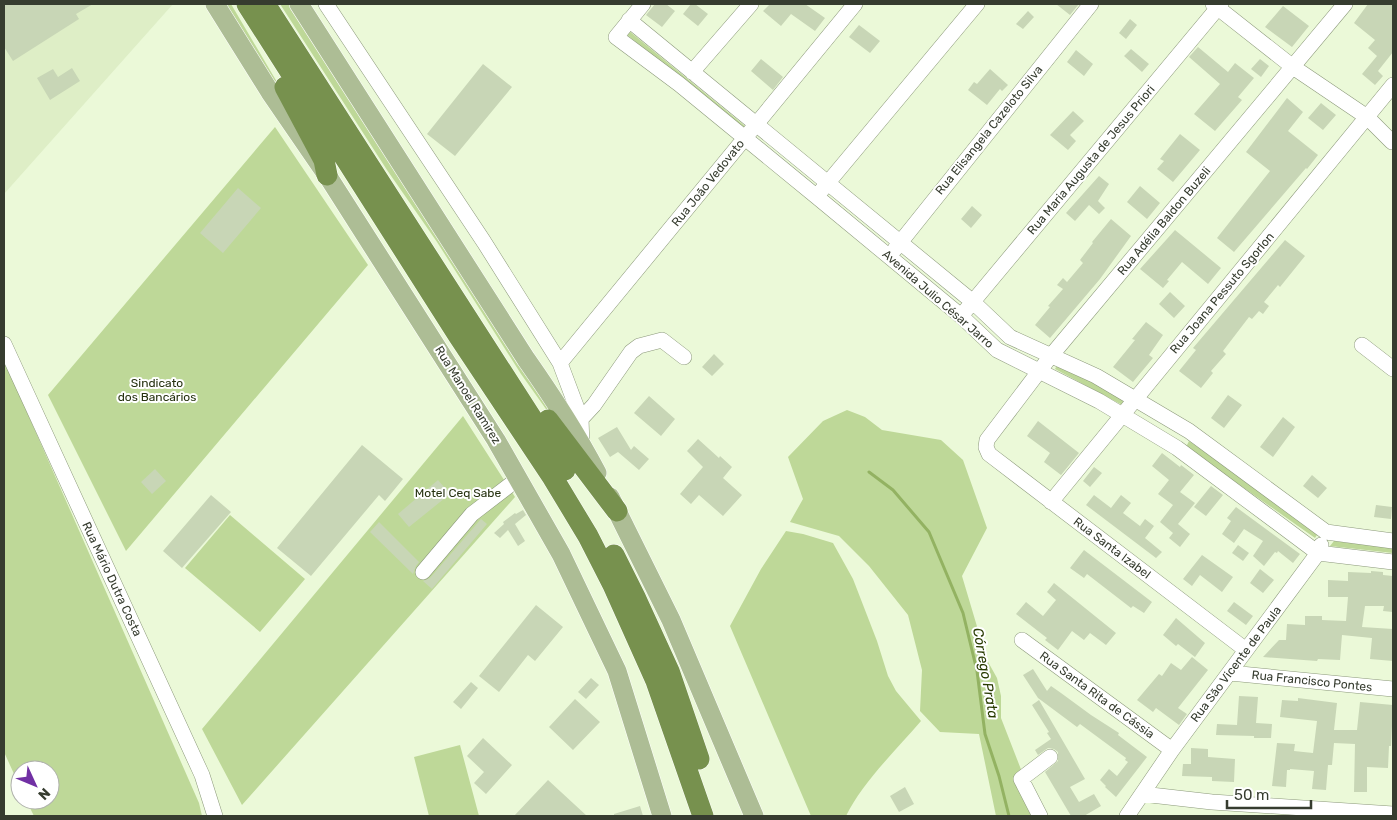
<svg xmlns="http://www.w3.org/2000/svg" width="1397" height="820" font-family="Rubik,sans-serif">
<rect width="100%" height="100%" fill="#ebf9d8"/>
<path fill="#deeec6" d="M4,4H173L4,194Z"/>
<path fill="#bed898" d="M222,4H231L287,99L304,132Z
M280,4H291L485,305L568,440L521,374L437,242L387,170Z
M629,31L746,127L743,129L626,34Z
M275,127L368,265L126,551L48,395Z
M4,360L199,803L202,816H34L26,800H50V770H20V787L4,752Z
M1058,363L1127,400L1124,406L1055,369Z
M847,410L865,417L882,430L941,440L963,460L987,528L962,576L987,660L997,678L1001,696V718L1022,772L1014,778L1018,790L1033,816H996L979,734L940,732L920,711L922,670L908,615L869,566L839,536L790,522L803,499L788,457L823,421Z
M463,416L515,497L242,805L202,729Z
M1189,441L1319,532L1315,538L1186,447Z
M230,515L305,579L260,632L185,568Z
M786,531L803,534L833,543L853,579L877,641L888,676L896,691L921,721C897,749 862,783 846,816H811L730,626L761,569Z
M1334,541L1393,548V553L1330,546Z
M460,745L479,816H429L414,757Z"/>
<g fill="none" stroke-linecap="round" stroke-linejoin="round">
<path stroke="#93b262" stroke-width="3" d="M869,472L893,490L929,532L963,613L977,671L985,734L999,776L1009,816"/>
</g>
<path fill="#c8d6b6" d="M7,4H93L76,14L79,19L13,61L4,47V6Z
M655,4H666L675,11L662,27L646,15Z
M691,4H695L708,14L698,26L683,14Z
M770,4H805L825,18L815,31L791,14L781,26L763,11Z
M1056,4H1079L1070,15Z
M1368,4H1393V52L1378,71L1383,76L1375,85L1362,74L1377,56L1368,48L1375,40L1354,23Z
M1283,6L1309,26L1292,47L1265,27Z
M1028,11L1034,17L1023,29L1016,24Z
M1130,19L1137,25L1126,39L1119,33Z
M859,25L880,41L870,53L849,37Z
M1198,47L1228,72L1235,63L1254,78L1238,97L1242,100L1215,131L1194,114L1220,84L1189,57Z
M1131,49L1149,64L1142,72L1124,56Z
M1076,50L1093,64L1084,76L1067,62Z
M761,59L783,77L773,90L751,71Z
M1260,59L1269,66L1261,77L1251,69Z
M483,64L512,87L455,156L427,134Z
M72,68L80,81L50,100L37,78L53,69L58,77Z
M990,69L1008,85L1002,91L1000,89L987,105L968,90L974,82L977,84Z
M1287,98L1303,112L1288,131L1318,155L1307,169L1306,168L1234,252L1217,238L1270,171L1246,152Z
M1321,103L1336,115L1323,130L1308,118Z
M1073,111L1084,121L1070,135L1076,141L1068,150L1050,135Z
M1180,134L1200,150L1173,182L1157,169L1164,161L1160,159Z
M1099,176L1109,184L1098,201L1105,208L1099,214L1089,205L1075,221L1066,213Z
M1140,186L1160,203L1147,219L1127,202Z
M238,188L261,208L223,253L200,233Z
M972,206L982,215L971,228L961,219Z
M1111,219L1131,236L1100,279L1050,338L1035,325L1050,307L1048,306L1063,289L1057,285L1063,278L1067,282L1083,263L1080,260L1093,243L1092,242Z
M1175,230L1221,268L1208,284L1182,262L1167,280L1169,281L1163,288L1140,269Z
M1285,240L1305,256L1280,287L1278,285L1264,302L1269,306L1263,314L1259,311L1252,319L1249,317L1223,351L1226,354L1211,371L1213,373L1201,388L1179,371L1196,350L1193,348Z
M1170,292L1185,306L1174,318L1159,304Z
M1146,322L1163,335L1149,355L1153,358L1133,382L1113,367L1135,340L1132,339Z
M714,354L724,364L712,376L702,367Z
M1228,395L1242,405L1224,428L1211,418Z
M649,396L675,419L661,436L634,413Z
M1283,417L1295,427L1273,457L1260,447Z
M1038,421L1079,453L1061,475L1044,462L1050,453L1027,436Z
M617,427L631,450L634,446L649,459L639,470L618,452L610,457L598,438Z
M698,439L719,458L720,456L732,467L723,478L742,495L723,516L699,495L691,504L680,494L703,467L687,451Z
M362,445L403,479L385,501L379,495L311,576L277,548Z
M1162,453L1180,467L1181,465L1194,475L1180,492L1195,503L1178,524L1190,534L1180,547L1169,538L1173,533L1160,522L1173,505L1158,494L1169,480L1152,466Z
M1094,467L1102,473L1090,487L1083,481Z
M155,469L166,481L152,494L141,482Z
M1312,475L1327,488L1318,498L1303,486Z
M438,480L450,494L409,527L398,514Z
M1211,486L1223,495L1206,516L1194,507Z
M211,495L231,512L182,568L163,551Z
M1094,495L1111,508L1121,495L1131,503L1123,513L1140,526L1145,519L1154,526L1145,538L1162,552L1156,558L1086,505Z
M1376,505L1392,507L1391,519L1374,517Z
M1236,507L1300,554L1293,563L1278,551L1277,553L1275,552L1264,566L1253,556L1263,541L1244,529L1234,543L1222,534L1231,521L1227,518Z
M523,510L526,515L515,524L525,541L518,546L508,530L500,538L494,533L504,524L503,522L515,513L516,514Z
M481,519L487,524L432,589L423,581L430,578Z
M379,522L419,562L416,566L413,574L370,532Z
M1238,545L1249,553L1243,561L1232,553Z
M1084,550L1152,602L1144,613L1133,606L1131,608L1087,574L1084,578L1070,568Z
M1202,555L1233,577L1222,592L1200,575L1192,586L1183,579Z
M1260,569L1274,580L1263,593L1250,583Z
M1371,571L1383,572V575L1393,576V612L1383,611L1384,606H1365L1362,627L1393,629V661L1370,659L1372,638L1342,635L1340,660L1318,659L1317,661L1263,657L1279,640H1286L1287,624L1305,625V616H1322V620L1346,621L1348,597H1328V580L1348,581V572L1371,573Z
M1054,583L1116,633L1106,645L1090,633L1084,640L1072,631L1058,650L1045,640L1047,638L1016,614L1026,602L1043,616L1056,600L1047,592Z
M1234,602L1253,616L1246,625L1227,611Z
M536,605L563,627L535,661L528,655L499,692L479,676Z
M1176,618L1205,643L1195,657L1178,644L1176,646L1163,635Z
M1192,657L1208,670L1178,708L1187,714L1179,725L1156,708L1153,712L1137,700L1159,674L1162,676L1171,663L1181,670Z
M1033,669L1047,691L1051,686L1061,693L1091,715L1119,733L1118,735L1147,757L1116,797L1105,787L1106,786L1100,780L1109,769L1117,776L1128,762L1125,760L1126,758L1080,724L1077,727L1038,698L1023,675Z
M591,678L599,685L586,699L578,692Z
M471,682L478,688L461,709L453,702Z
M1239,696L1258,697L1256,723L1272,724L1271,738H1254V736L1216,735L1217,724L1237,725Z
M1298,698L1337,703L1334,730H1357L1360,702L1393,705L1391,746H1389L1388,768L1367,767V792H1354L1355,744L1334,743L1332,765H1328L1326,790L1312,789L1314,771L1290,769V770H1287L1286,787L1272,786L1277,743L1295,744L1294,751L1313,753L1317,721L1280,717L1282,700L1298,701Z
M575,699L600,722L573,750L549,727Z
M1039,700L1085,779L1070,787L1079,802L1094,794L1101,806L1084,816H1071L1045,772L1058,761V752L1054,749L1048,748L1038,755L1035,750L1051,739L1047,733L1049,732L1032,705Z
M483,738L512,765L486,794L474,783L484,772L467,756Z
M1191,748L1208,749V757L1235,759L1234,782L1212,781V777L1182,776L1183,764H1191Z
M548,780L587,816H514Z
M905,787L914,804L899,812L890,796Z
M640,806L643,816H614V814Z"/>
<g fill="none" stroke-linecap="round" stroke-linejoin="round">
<defs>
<path id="minor" d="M326,4L484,242L560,363L581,419L582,445
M643,4L616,37L679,84L817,197L961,316L997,350L1099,401L1177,448L1318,553L1393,562
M1213,4L1293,67L1367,117L1392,142
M629,20L973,302L1010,337L1096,376L1189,431L1326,532L1393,541
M692,72L751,4
M821,191L977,4
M895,249L1091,4
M966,310L1221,4
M4,344L202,775L215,816
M1362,345L1393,369
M560,363L855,4
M581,419L594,405L631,352L639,346L662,340L684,357
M1051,502L1393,85
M423,572L472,514L519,478
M1022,640L1172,750
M1246,650L989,454L986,447L987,440L1050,357L1345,4
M1230,673L1393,689
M1142,794L1212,802L1393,814
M1040,816L1021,779L1050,757
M1127,816L1172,750L1318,553L1321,545"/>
<path id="major" d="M215,4L270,92L327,175L496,440L561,554L617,671L662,816
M299,4L526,359C552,396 576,433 597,473
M610,497L671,620L754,816"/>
<path id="highway" d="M247,4L458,335L553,478L588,536L613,585L656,681L703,816
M265,4L565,470
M285,87L324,160L327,175
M548,420L617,511
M614,555L636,599L669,671L699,759"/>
</defs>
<use href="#minor" stroke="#8c997b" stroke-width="16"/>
<use href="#major" stroke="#fff" stroke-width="20"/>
<use href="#highway" stroke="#fff" stroke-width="22"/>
<use href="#minor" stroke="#fff" stroke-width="15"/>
<use href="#major" stroke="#adbd95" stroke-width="19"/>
<use href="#highway" stroke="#77914e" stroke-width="21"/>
</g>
<g text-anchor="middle" stroke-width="4" stroke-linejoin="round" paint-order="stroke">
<g font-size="12" fill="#363c2f" stroke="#fff">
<text transform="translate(989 130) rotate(-51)" y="4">Rua Elisangela Cazeloto Silva</text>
<text transform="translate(1091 160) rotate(-50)" y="4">Rua Maria Augusta de Jesus Priori</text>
<text transform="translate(708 183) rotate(-51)" y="4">Rua João Vedovato</text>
<text transform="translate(1164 221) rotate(-50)" y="4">Rua Adélia Baldon Buzeli</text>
<text transform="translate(1222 293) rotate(-50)" y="4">Rua Joana Pessuto Sgorlon</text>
<text transform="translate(938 299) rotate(41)" y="4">Avenida Julio César Jarro</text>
<text transform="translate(468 395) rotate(58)" y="4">Rua Manoel Ramirez</text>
<text transform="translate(1112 548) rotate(37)" y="4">Rua Santa Izabel</text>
<text transform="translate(112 579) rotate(65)" y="4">Rua Mário Dutra Costa</text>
<text transform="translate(1236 664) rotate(-53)" y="4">Rua São Vicente de Paula</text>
<text transform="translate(1312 681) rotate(6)" y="4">Rua Francisco Pontes</text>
<text transform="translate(1097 695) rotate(36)" y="4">Rua Santa Rita de Cássia</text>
</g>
<g font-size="12" fill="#25310f" stroke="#fff">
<text x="157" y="387">Sindicato<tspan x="157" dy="14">dos Bancários</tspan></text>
<text x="458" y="497">Motel Ceq Sabe</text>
</g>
<g font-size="14" font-style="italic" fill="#283a00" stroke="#fff">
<text transform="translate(986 673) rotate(80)" y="5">Córrego Prata</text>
</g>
</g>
<rect width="1397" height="820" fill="none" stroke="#363c2f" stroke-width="10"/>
<g transform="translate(35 785) rotate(134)"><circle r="24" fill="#ffffff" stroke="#afb1ac"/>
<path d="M0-4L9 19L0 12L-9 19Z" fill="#7130a4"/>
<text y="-8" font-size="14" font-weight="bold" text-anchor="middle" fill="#363c2f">N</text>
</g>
<path d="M1227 800v8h84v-8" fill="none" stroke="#363c2f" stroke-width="2.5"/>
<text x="1234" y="800" font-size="15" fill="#363c2f" stroke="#ffffff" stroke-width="4" paint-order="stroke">50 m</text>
</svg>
